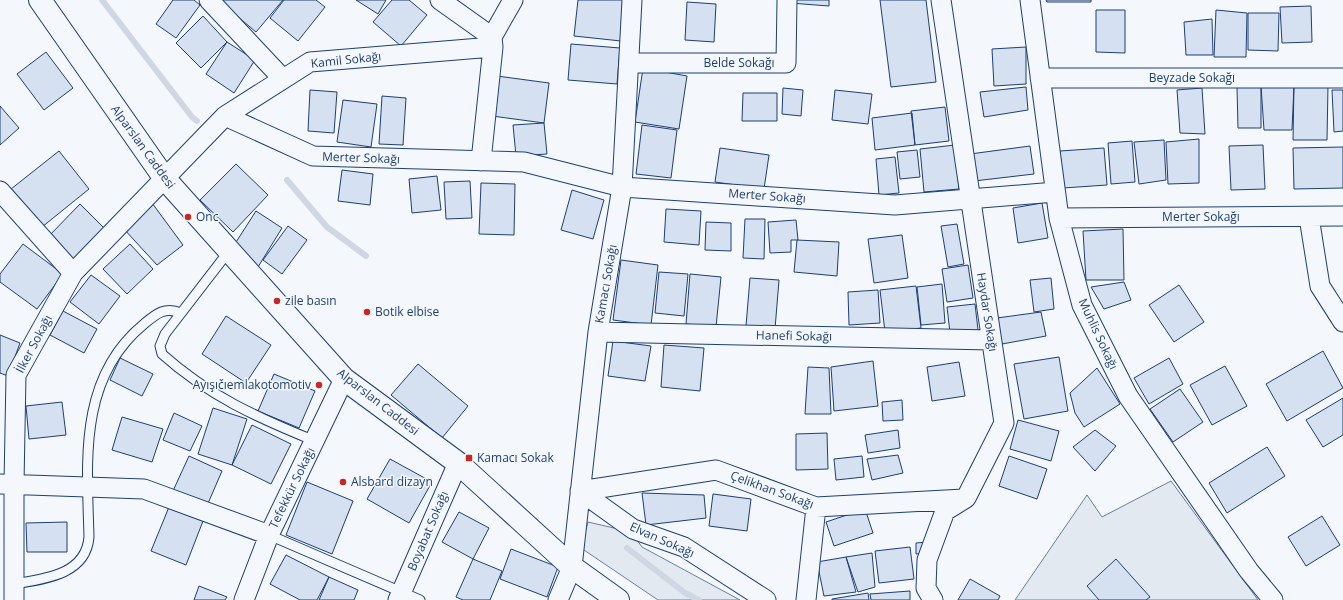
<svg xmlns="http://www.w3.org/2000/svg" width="1343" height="600" font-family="'Open Sans',sans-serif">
<rect width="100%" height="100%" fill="#f4f7fb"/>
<path fill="#e3e9f0" stroke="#687fa3" d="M1171,481L1258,600H1015L1087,495L1102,517Z
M588,522L631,532L642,547L740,600H658L581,548Z"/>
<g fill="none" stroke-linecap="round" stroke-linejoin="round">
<path stroke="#cfd7e4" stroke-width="6" d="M102,0L192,117L197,121
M287,180L327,227L366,256
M627,548L685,593L699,600"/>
</g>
<path fill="#d5e0f0" stroke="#1d3f73" d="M173,0H194L200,5L176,38L156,24Z
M218,0H283L256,32Z
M284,0H316L325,7L298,41L270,18Z
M356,0H386L378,14Z
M392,0H409L427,15L401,46L373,22Z
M578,0H624L621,41L574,36Z
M789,0H829V6L790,3Z
M880,0H926L936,82L891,87Z
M1046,0H1091V2H1047Z
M687,2L716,4L714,42L685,40Z
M1311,6L1312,42L1282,43L1280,7Z
M1096,10H1125V53L1096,52Z
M1216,10L1247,13L1246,57H1214Z
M1248,13H1279L1278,51L1248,50Z
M203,16L227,42L201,68L176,43Z
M1212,19L1213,55H1186L1184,22Z
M227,42L255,60L234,93L206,74Z
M571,44L620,48L617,84L568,80Z
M1026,47V84L994,86L992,49Z
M46,52L73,88L44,110L17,74Z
M643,68L687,76L679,129L635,122Z
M497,76L549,83L544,123L492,116Z
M1294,85L1292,130H1264L1261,86Z
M1294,85L1328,86L1327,140H1293Z
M1261,86V128H1238L1237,87Z
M1026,87L1028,110L984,117L980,92Z
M783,88L803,90L801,116L782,114Z
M1202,88L1205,134L1180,133L1177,90Z
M310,90L337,92L334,133L308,131Z
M835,90L872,94L868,124L832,120Z
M1332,90H1343V131L1334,132Z
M743,93H777V121H742Z
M382,96L406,98L403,145L379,144Z
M343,100L377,104L371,147L337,142Z
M0,106L19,128L0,145Z
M945,107L949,141L915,145L911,111Z
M912,113L915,145L875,150L872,118Z
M544,123L547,154L516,156L513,125Z
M642,125L677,130L671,178L636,174Z
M1199,139V183L1168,184L1166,142Z
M1164,140L1166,180L1139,184L1134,142Z
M1132,141L1135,182L1111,184L1108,143Z
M955,145L959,189L924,192L920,149Z
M1263,145L1265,189L1231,190L1229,146Z
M1030,146L1034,174L974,181L970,154Z
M1343,147V188L1294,189L1293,148Z
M720,148L769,155L764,189L715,182Z
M1104,148L1107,185L1063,188L1060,151Z
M917,150L920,177L900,179L897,152Z
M59,151L89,189L42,227L11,189Z
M895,157L899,193L879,195L876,159Z
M236,164L268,195L233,232L200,200Z
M342,170L373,174L370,205L338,201Z
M437,176L441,210L412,213L409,179Z
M470,181L472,218L446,219L444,182Z
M481,183L515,184L514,235L479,234Z
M572,190L604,200L593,239L561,230Z
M152,203L183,245L157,265L123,228Z
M1042,203L1048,238L1018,243L1013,208Z
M80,204L106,230L73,263L48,237Z
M666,209L701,211L699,245L664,242Z
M256,211L282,228L258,267L231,250Z
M745,219H765L764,259L743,258Z
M796,220L798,240H791V252L770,253L768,222Z
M706,222L731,223V251L705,250Z
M957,224L964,264L948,267L941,226Z
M288,226L307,240L282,274L263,260Z
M1123,229L1124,280H1086L1083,231Z
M902,235L908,278L874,283L868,239Z
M797,240L839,242L837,276L794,272Z
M23,244L63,274L37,309L0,282V274Z
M130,244L153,269L127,294L103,269Z
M621,260L658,265L651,325L613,320Z
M968,265L973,298L947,302L942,269Z
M659,272L688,274L684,316L655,313Z
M690,274L721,277L716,327L686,324Z
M91,275L120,296L99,324L70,302Z
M750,278L779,280L775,329L746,326Z
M1051,278L1054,309L1034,312L1030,280Z
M1124,282L1131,300L1104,309L1091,287Z
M942,284L945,323L921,325L917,287Z
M1179,285L1204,322L1174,342L1149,305Z
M916,286L921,328L885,332L880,290Z
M878,290L880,323L849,325L848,292Z
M975,304L978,330L950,333L947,307Z
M63,311L97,329L84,353L50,335Z
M1041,312L1046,336L1002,344L997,318Z
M226,316L271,345L246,383L202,354Z
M0,335L20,343L8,376L0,373Z
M613,341L651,346L645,381L608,376Z
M664,345L704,348L700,391L661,387Z
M1323,351L1343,388L1287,421L1266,384Z
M1059,357L1068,411L1024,419L1014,364Z
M120,358L153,374L142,396L110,380Z
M1169,358L1183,384L1149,404L1134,378Z
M873,361L878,406L834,411L831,367Z
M959,362L965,396L932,401L927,367Z
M418,364L468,406L442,438L391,395Z
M1225,366L1247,406L1212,425L1190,385Z
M808,367L829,368L831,414H805Z
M1097,368L1120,404L1084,427L1075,413L1070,393Z
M274,374L315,391L299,428L258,411Z
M1180,389L1203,422L1173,442L1150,409Z
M1343,398V435L1323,447L1306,420Z
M902,400L903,420L883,421L882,402Z
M62,402L66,435L29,439L26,406Z
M213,408L247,419L232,465L198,454Z
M174,413L202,426L190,451L163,440Z
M122,417L163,429L152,462L112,450Z
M1018,420L1059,431L1051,461L1010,449Z
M252,425L291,444L271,484L232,465Z
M898,430L900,448L868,453L865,435Z
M1095,430L1116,446L1095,471L1073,447Z
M827,433L828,469L796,470V434Z
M1267,447L1285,476L1227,513L1209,483Z
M898,455L903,473L872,480L867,459Z
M189,456L222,471L206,508L172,493Z
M862,456L864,477L836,480L834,459Z
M1009,456L1047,469L1037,499L999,486Z
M390,459L432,482L409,523L367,499Z
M307,482L353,501L332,554L286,535Z
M642,493L704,495L706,518L646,525Z
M713,494L751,499L747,531L709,526Z
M169,507L203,521L186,565L151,551Z
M865,509L873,533L834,546L826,522Z
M459,512L489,528L473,559L442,542Z
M1322,516L1340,545L1306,566L1288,537Z
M67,522V552H27L26,523Z
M927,542L928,553L916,554V543Z
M910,547L914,579L879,583L875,551Z
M511,549L558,567L547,597L500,579Z
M872,553L875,587L858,592L846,557Z
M286,555L329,577L317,600H300L270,584Z
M846,557L856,592L824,596L817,562Z
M473,559L502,571L490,600H463L456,597Z
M1116,559L1150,597L1146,600H1099L1087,586Z
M329,577L358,590L354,600H319Z
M970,579L1000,596L998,600H958Z
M199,586L227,597L225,600H194Z
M910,591V600H871L870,594Z
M868,593L869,600H832V599Z"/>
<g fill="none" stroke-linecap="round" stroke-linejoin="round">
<defs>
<path id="service" d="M229,251L165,334L160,346L162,354C209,396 256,417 315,441
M269,535L420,600
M14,584C44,579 86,575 89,537C87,461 78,378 144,324C156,314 165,306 181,313"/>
<path id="minor" d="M209,0L283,79
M440,0L492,37
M1030,0L1059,218L1082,305L1128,396L1249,571L1273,600
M629,63H786L787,0
M1040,78H1343
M225,116L313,156L524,162L622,187L895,205L1055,192
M481,161L493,47
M0,191L73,273
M1309,217L1320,286L1343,322
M1059,218L1343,216
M598,332L991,340
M0,484L144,489L269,535
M580,491L716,470L816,507L964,499
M580,491L633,529L684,547L766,600
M14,600V484L16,375L73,273L225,116L310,62L493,47L492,37L513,0
M244,600L269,535L344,379
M398,600L458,463
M558,600L572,567L598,332L622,187L632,0
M806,600L816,507
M933,600L926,588L927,560L945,511L966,498L1004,423L941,0"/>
<path id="tertiary" d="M40,0L165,179L344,379L458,463L572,567L618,600"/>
</defs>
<use href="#service" stroke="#1d3f73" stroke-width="11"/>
<use href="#minor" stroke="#1d3f73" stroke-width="21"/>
<use href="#tertiary" stroke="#1d3f73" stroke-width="24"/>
<use href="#service" stroke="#f4f7fb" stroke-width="9"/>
<use href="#minor" stroke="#f4f7fb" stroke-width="19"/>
<use href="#tertiary" stroke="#f4f7fb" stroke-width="22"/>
</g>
<g fill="#c62828" stroke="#f4f7fb" stroke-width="1.5">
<circle cx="188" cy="217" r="4"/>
<circle cx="277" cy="301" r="4"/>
<circle cx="367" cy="312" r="4"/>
<circle cx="319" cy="385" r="4"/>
<rect x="465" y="454" width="8" height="8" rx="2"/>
<circle cx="343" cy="482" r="4"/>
</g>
<g text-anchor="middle" stroke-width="3" stroke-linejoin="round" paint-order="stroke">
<g font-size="12" fill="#1d3f73" stroke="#f4f7fb">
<text transform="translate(346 60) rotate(-6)" y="4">Kamil Sokağı</text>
<text x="739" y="67">Belde Sokağı</text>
<text x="1192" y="82">Beyzade Sokağı</text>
<text transform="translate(143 147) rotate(54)" y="4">Alparslan Caddesi</text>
<text transform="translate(361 158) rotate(2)" y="4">Merter Sokağı</text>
<text transform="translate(767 196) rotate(4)" y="4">Merter Sokağı</text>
<text x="1201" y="221">Merter Sokağı</text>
<text transform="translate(606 284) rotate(-80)" y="4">Kamacı Sokağı</text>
<text transform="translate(987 312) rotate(81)" y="4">Haydar Sokağı</text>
<text transform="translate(1098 334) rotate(65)" y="4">Muhlis Sokağı</text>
<text transform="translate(794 336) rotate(1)" y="4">Hanefi Sokağı</text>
<text transform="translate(34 344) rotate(-62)" y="4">İlker Sokağı</text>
<text transform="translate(378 402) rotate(38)" y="4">Alparslan Caddesi</text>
<text transform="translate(292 488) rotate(-64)" y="4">Tefekkür Sokağı</text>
<text transform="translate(772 490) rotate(20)" y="4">Çelikhan Sokağı</text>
<text transform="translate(428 531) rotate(-67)" y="4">Boyabat Sokağı</text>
<text transform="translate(662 540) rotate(24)" y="4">Elvan Sokağı</text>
</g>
<g font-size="12" fill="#1d3f73" stroke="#f4f7fb" text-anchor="start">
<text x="196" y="221">Onc</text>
<text x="285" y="305">zile basın</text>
<text x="375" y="316">Botik elbise</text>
<text x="311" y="389" text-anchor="end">Ayışıčıemlakotomotiv</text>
<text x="477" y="462">Kamacı Sokak</text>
<text x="351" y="486">Alsbard dizayn</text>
</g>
</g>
</svg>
